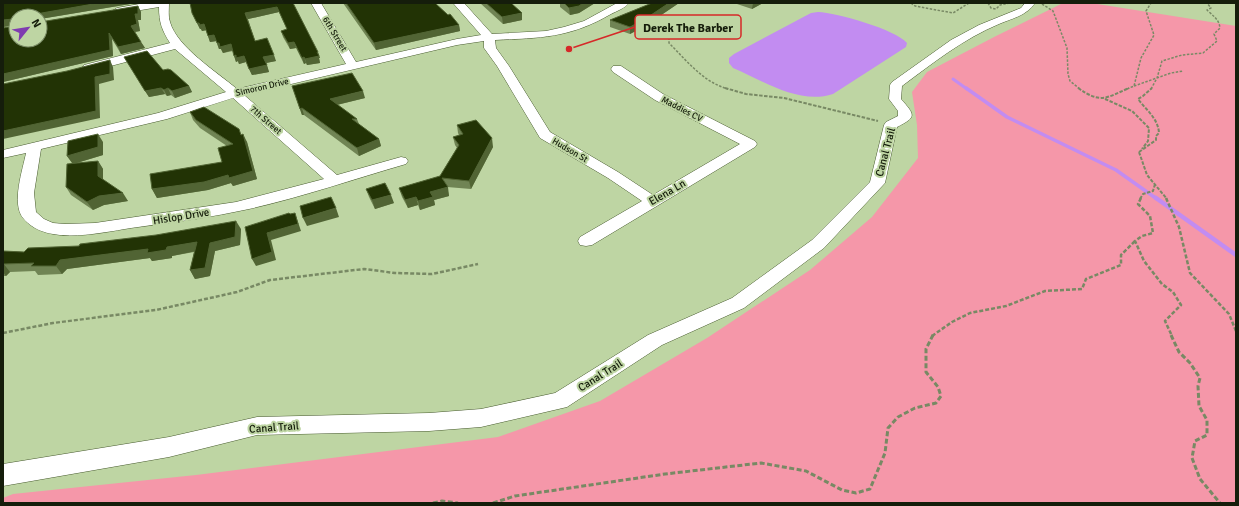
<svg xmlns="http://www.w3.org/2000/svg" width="1239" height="506" font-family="Signika,sans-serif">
<rect width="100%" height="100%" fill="#bed5a3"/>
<path fill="#f597a9" d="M1063,3H1091L1236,26V503H3V498L13,494L196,475L498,437L600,401L707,338L810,270L872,217L918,158L917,125L912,92L927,72L996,36Z"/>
<path fill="#c28cf1" d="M818,12C837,13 895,29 907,43L906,47L833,94C799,105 764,81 733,68L729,63V58L734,54L811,13Z"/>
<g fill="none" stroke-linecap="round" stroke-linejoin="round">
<path stroke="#c28cf1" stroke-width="3" d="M953,79L967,89"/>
<path stroke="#c28cf1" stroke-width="3.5" d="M966,88L1007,117L1116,170L1157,199"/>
<path stroke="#c28cf1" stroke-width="4.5" d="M1156,198L1236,255"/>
<defs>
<path id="minor" d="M145,3H169C169,9 168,16 170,22C177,47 217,72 237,89L346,64L311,3H321L356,62L457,39L481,35L453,3H464L492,34L546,31L564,27L584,21L617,3H629C625,8 617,11 611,14C570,38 540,38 495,40L496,48L509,66L550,132L618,172L653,195L740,144L655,100L613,72L611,69L613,66H621L663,94L755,141L757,144L755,147L592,245L586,246L580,245L578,241L580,237L642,201L608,178L540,138L497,66L484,48V41L457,45L244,95L337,175L401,157L406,158L408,161L406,164C354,179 302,197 249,209C213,217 175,222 138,227C106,231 47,248 23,218C11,203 23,169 26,153L3,158V150L158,113L226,92L175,49L88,72L84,71L82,68L84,65L170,43C162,30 159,23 159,7L117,14L112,11L117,8ZM233,98L324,179L236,202L95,223L65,224L53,223L44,219L36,212L34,193L41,149L167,119Z
M1025,3H1035C1026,16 1013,18 999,24C963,39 933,63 902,86L901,99C915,115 917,117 897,127L885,183L824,248L744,308L662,345L567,407L481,427L429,431L257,435L169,457L3,486V464L169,437L257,417L429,413L481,409L555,393L648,335L732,298L812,240L870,182L884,125L886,122L898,116V111L889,99L890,85L892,82L951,40L979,25L1021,8Z"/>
</defs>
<use href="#minor" stroke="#485b2f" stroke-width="1"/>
<path stroke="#788964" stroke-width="1.5" stroke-dasharray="2.5 1.5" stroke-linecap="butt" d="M913,3L912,4L915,6L953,13L969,3
M988,3L991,8L996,9L1000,5L1010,3
M1042,4L1053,11L1067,48L1068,74L1070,81L1080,89
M681,34L669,38V43C687,61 703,82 728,89
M1134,86L1171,73L1183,71
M1127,89L1134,86L1141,58L1154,35L1146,11L1151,3
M1151,89L1157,78L1162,61L1182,55L1203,53L1217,41L1214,34L1220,28C1219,19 1213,16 1207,10L1211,8L1207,3"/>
<path stroke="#788964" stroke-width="2" stroke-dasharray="3.5 1.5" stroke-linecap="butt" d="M725,88L746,94L784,98L878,121
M1078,88C1101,104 1106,98 1129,88
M1105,99L1132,111L1149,128L1148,141L1142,149
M1139,152L1156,140V136L1159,133C1158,118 1146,110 1138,99L1143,96L1152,88
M1139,152L1147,175L1167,199
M1140,199L1143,194L1153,191L1155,184"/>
<path stroke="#788964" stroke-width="2.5" stroke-dasharray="4 2" stroke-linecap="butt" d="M1141,198L1138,204L1150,216L1153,233L1142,236L1135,241L1144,261L1162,284L1173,292L1181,305L1165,321L1172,336
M1166,198L1179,227L1190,273L1229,314L1236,331
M3,333L53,323L156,310L237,292L270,280L364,269L395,273L432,274L478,264
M932,336L952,322L970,313L1006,306L1045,291L1082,289L1086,279L1121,265V255L1135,241"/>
<path stroke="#788964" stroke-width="3" stroke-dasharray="5 2.5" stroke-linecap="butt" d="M1171,335L1179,352L1190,363L1200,378L1198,386L1199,406L1207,420V435L1195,441L1192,458L1200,479L1220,503
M433,503L442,501L458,503
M493,503L515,496L665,474L761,463L806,471L842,490L856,493L870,489L885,453L888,428L898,417L915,408L936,403L941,396L938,387L926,372V349L933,335"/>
<use href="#minor" fill="#fff" fill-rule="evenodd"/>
</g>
<path fill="#708454" d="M3,3H136L40,19V16L16,40L138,6L141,12V20H138L140,31L135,32L141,42L145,48L121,54L112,39L113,56L3,82V28L14,26V25L3,27Z
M293,3L320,58H319L320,63L307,65L306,63L304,64L296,48L290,49L283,37L281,31L287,29L279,12L248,19L255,41L276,61L266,63L269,72L252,75L246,62L239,64L238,61L236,62L233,51L223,53L221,49H219L216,41L210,42L206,30L202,31L201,29H200L192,13Z
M343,3H435L459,25L460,31L376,50Z
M480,3H511L522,13V20L503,24Z
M560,3H595L579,13L570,15L560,7Z
M652,3H679L645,26L630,34L610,27V20Z
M734,3H763L752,9Z
M124,57L189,86L192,92L175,98L171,95L167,96L165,94L149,97Z
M292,86L365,98L337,105L357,119L359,124L379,139L381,146L359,156L304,115H302Z
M190,112L242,135L247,142L257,179L233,186L231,183L208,190L157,198L152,189L222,162L227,146L200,128L193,120Z
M457,125L493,147L471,189L447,187L449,196L434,200L435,205L420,210L418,205L408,208L402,197L399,188L440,176L457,148L455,145L453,137L459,135L458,133Z
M103,142V155L77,163L98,161L103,169V180L128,201L104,205L93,210L71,195L66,187L72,163L67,156Z
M366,189L394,203L375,209L369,197Z
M241,229L240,245L215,251L210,276L195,279L190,270L194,252L172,256V258L152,261L150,258L67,269L62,274L38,275L35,271L10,272L6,276H3V251L24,252Z"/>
<path fill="#516434" d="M99,3H136L40,19V16H36V14Z
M583,3H595L579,13L570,15L569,8Z
M669,3H679L645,26L630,34V27Z
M753,3H763L752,9Z
M138,6L141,12V20H138L140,31L134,32L131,26Z
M277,7L279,12L248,19L245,13Z
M522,13V20L503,24L502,17Z
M13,19L16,25L3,27V20Z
M197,23H199L204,24L207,30L202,31L201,29H200Z
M459,25L460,31L376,50L374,43Z
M109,33L112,39L113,56L3,82V74Z
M214,35L217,41L210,42L208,36Z
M141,42L145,48L121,54L118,47Z
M294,42L296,48L290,49L288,43Z
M217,43H219L231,44L233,50L223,53L221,49H219Z
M317,52H318L320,58H319L320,63L307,65L305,59Z
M236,55L244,56L246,62L239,64L238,61L236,62L234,56Z
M274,55L276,61L266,63L263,57Z
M304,57L306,63L304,64L302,58Z
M110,60L113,67L114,80L99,84L100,118L3,139V131L95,77Z
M267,65L269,72L252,75L249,69Z
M189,86L192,92L175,98L172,91Z
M161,88L165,94L149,97L145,91Z
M168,88L171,95L167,96L164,90Z
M363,91L365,98L332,106L330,99Z
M302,108L304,115H302L300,109Z
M98,134L103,142V155L73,164L67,156Z
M243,134L247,142L257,179L233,186L231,183L208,190L157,198L152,189L228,175Z
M492,138L493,147L471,189L469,181Z
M379,139L381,146L359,156L357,148Z
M98,161L103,169V185L98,176Z
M448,187L449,196L434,200L435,205L420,210L418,201L430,192Z
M123,193L128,201L104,205L93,210L87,202L99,196Z
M391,195L394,203L375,209L372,200Z
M416,197L418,205L408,208L405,200Z
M336,208L339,217L307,226L303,218Z
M295,213L301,231L271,240L276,260L256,266L252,259L267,233Z
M236,221L241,229L240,245L215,251L210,276L195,279L190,270L210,243Z
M197,242L201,250L172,256V258L152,261L150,258L67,269L62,274L56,266L60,260L148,249L167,247Z
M3,263L10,272L6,276L3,272Z"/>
<path fill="#223305" stroke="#516434" d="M3,3H99L36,14V16H16V40H40V22L138,6V14H135L137,24L131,26L141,42L118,47L109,33L110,50L3,74V28L14,26L13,19L3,20Z
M190,3H293L318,52H317L319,56L305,59L304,57L302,58L294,42L288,43L281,31L287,29L277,7L245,13L255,41L267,38L274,55L263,57L267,65L249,69L244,56L236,58V55L234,56L231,44L220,47L219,43H217L214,35L208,36L204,24L200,25L199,23H197L192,13Z
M346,3H435L448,15L450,14L459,25L374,43Z
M486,3H511L522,13L502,17Z
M564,3H583L579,6L569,8Z
M652,3H669L645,19L630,27L610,20Z
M147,51L163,70L168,69L171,70L189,86L172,91L168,88L164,90L161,88L145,91L124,57Z
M110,60V74L95,77L96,111L3,131V84L67,71Z
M352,73L363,91L330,99L357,119H352L379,139L357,148L302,108L300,109L292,86Z
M204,107L239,129L241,135L243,134L253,171L229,178L228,175L204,182L152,189L150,174L222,162L218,148L233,144L196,120L190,112Z
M476,120L492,138L469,181L442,178L448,187L430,192L433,197L418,201L416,197L405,200L399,188L440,176L459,145L453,137L463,134L457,125Z
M98,134V147L67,156L68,141Z
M98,161V176L123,193L99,196L87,202L66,187L67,164Z
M385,183L391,195L372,200L366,189Z
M331,197L336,208L303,218L300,206Z
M289,213L290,214L295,213L298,224L267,233L272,252L252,259L245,227Z
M236,221L235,237L210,243L205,268L190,270L197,242L167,247L166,250L147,253L148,249L60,260L56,266H31L34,263L3,264V251L24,252L28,248L79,246L80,244L156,235Z"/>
<g text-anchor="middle" stroke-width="4" stroke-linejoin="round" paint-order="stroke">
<g font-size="9" fill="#151d0b" stroke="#bed5a3">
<text transform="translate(335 34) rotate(59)" y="3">6th Street</text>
<text transform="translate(262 87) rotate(-13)" y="3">Simoron Drive</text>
<text transform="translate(682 109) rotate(27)" y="3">Maddies CV</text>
<text transform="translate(266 120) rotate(41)" y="3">7th Street</text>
<text transform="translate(570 150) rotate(30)" y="3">Hudson St</text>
</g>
<g font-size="11" fill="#151d0b" stroke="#bed5a3">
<text transform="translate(885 152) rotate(-75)" y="4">Canal Trail</text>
<text transform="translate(667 192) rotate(-30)" y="4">Elena Ln</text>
<text transform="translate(181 216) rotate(-9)" y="4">Hislop Drive</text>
<text transform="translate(600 375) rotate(-32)" y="4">Canal Trail</text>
<text transform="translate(274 427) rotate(-4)" y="4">Canal Trail</text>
</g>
</g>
<path fill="none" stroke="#d62828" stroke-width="1.5" d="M569 49L635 27"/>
<circle fill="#d62828" stroke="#bed5a3" stroke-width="1.5" cx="569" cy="49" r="4"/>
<rect fill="#bed5a3" stroke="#d62828" stroke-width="1.5" x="635" y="15" width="106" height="24" rx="4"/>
<g font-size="12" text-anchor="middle" font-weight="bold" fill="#151d0b">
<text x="688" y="32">Derek The Barber</text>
</g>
<rect width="1239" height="506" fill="none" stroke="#151d0b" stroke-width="8"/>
<g transform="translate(28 28) rotate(60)"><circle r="19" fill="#bed5a3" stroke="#7a8b66"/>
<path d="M0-3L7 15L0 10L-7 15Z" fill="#7f3cb0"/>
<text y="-6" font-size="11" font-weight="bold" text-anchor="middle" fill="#151d0b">N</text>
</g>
</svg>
